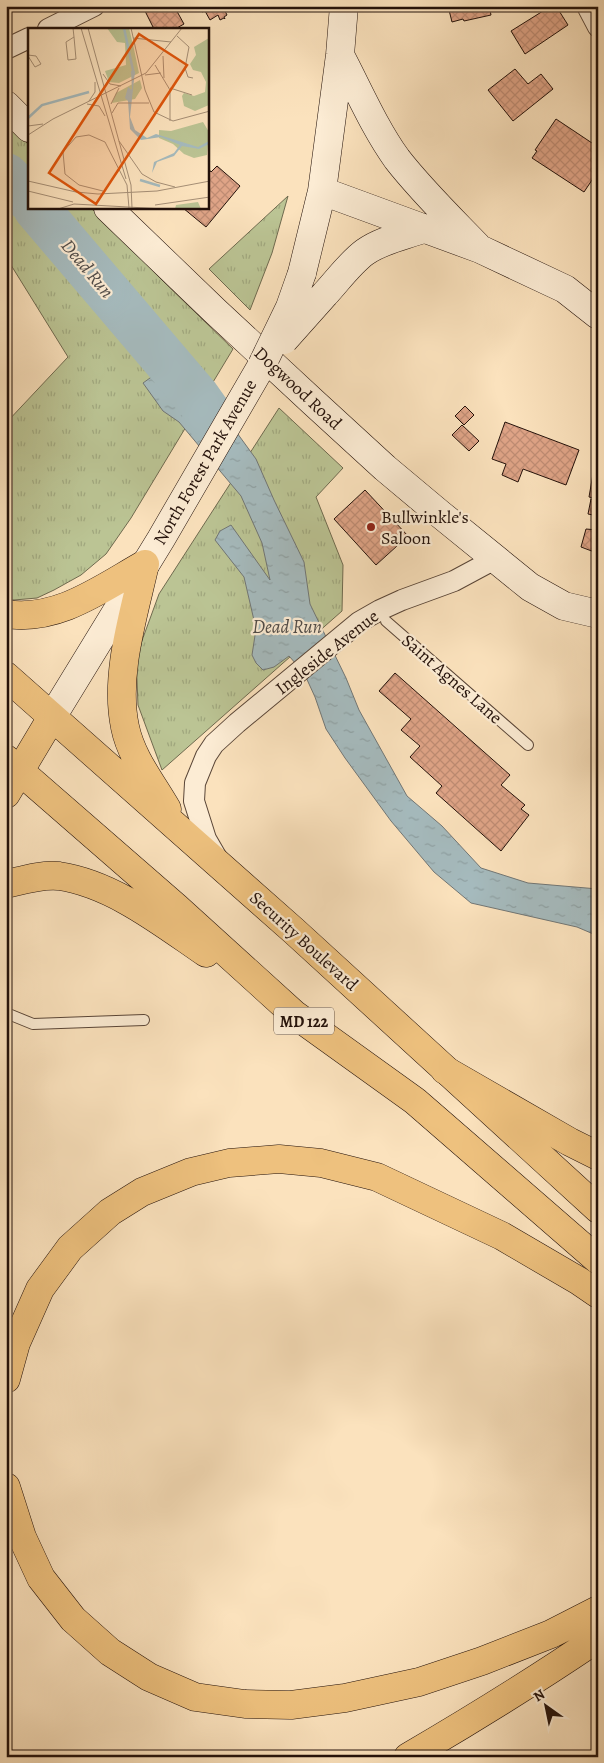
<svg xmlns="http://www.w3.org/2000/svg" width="604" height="1763" font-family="Alegreya,serif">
<defs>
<pattern id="park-tufts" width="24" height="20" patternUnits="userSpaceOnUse" patternTransform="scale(1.25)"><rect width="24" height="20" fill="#bbc494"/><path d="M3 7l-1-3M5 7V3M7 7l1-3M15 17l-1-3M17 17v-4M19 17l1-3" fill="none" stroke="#a0a77e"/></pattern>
<pattern id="water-ripples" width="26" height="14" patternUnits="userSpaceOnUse" patternTransform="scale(1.25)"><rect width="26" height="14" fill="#a5babd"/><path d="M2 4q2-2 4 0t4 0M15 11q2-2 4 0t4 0" fill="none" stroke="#8e9fa1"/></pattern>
<pattern id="building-cross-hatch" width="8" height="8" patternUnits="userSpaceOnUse" patternTransform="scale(1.25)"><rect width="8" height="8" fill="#dfa487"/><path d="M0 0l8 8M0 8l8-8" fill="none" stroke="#bf8c73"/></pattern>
</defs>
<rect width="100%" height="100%" fill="#fbe2bd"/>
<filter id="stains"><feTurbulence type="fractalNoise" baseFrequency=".004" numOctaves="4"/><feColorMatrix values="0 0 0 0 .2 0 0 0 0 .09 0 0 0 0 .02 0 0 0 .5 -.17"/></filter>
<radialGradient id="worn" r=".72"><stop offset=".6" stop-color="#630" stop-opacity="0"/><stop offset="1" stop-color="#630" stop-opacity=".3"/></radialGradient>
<path fill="url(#park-tufts)" stroke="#6f6a4f" d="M6,123L29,145V208H91L161,279L233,349L131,518L106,554L81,575L54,590L37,598L14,600L6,599V423L68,357L6,257Z
M288,196L272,253L250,310L209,269Z
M279,408L343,468L316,497L343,565L342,611L162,770L138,705L136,657L159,594Z"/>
<path fill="url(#water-ripples)" stroke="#717675" d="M181,356L256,459L274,500L304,562L310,604L346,678L359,710L407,796L442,826L481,868L528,883L598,889V936L577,927L471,903L434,872L391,821L345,758L326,729L315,697L304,673L289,656L274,667L263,670L256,663L252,655L256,629L244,577L215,540L220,531L231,525L270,580L262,543L241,496L179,422L163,411L143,383Z"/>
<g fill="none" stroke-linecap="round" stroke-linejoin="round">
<path stroke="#a5babd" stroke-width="46" d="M6,176L29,199
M36,208L197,397L209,414"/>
</g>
<path fill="url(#building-cross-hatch)" stroke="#23110a" d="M174,6L184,24L175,29H154L143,7Z
M198,6H234L225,11L227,15L224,17L225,19L224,18L220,20L218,15L210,20L205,11L202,12Z
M448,6H489L491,15L464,21L463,19L452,22Z
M551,6H556L568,25L525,54L511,31Z
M515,69L528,84L541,74L553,89L513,121L488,90Z
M556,119L598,147V171L584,192L532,158L537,151L535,150Z
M217,166L240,186L206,227L183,208H208V168L211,172Z
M465,406L474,415L464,425L455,416Z
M505,422L579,450L566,485L523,469L518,482L502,475L506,464L492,459Z
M462,425L479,441L469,451L452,435Z
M594,468L598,469V499L589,497Z
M365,490L408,536L376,565L334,519Z
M591,499L598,501V516L588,514Z
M586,529L598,530V578L593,577L597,553L581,547Z
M395,673L510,775L501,785L525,805L521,809L529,815L501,851L436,793L442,786L410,757L420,746L401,730L411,719L379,691Z"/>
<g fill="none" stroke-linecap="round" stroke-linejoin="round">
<defs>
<path id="lane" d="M386,621L528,745
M6,1013L33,1024L144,1020"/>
<path id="street" d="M587,6L598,27
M48,29L94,6
M6,49L29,38
M217,858L206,839L194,801L195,783L206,756L214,744L237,723L359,622L380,610L402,600L454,581L495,559"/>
<path id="secondary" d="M340,55C358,89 374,127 397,159C421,190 450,218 477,246
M6,105L29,128
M322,191L480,249L565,289L598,315
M108,208L215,311L313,402L385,468L440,514L530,587L564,606L598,614
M302,273L322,191L340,55L344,6
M325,294C338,280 350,263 365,252C382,240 404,236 423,229
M52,717L161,539L262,365"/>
<path id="primary" d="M145,564C134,614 114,675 125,727C131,757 152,783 167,809
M6,614C58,622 102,588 145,564
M6,676L294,931L598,1209
M6,759L176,907L294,1014L415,1101L598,1260
M6,794L52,717
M6,884C23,880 42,874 59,876C113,884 162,923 206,953"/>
<path id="highway" d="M445,1070L570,1142L598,1156
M6,1379L16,1343L40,1289L70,1248L110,1212L142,1192L191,1172L229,1163L279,1159L321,1163L377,1177L502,1236L579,1281L598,1294
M6,1487L22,1537L41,1578L73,1619L110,1652L149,1677L195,1697L245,1704L291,1705L345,1698L419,1682L482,1661L551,1634L598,1610
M408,1757C473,1719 536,1680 598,1638"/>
</defs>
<use href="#lane" stroke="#594537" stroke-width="12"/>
<use href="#street" stroke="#594537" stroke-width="22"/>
<use href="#secondary" stroke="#23110a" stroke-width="29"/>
<use href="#primary" stroke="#23110a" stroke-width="29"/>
<use href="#highway" stroke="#23110a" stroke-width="29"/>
<use href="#lane" stroke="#fcecd4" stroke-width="10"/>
<use href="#street" stroke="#fcecd4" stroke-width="20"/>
<use href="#secondary" stroke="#fcecd4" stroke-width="28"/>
<use href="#primary" stroke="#eec17e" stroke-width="28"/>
<use href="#highway" stroke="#eec17e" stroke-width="28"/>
<defs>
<path id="secondary-bridge" d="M284,340L325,294
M262,365L290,307L302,273"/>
</defs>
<use href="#secondary-bridge" stroke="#23110a" stroke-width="29" stroke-linecap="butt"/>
<use href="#secondary-bridge" stroke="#fcecd4" stroke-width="28"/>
</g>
<circle fill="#8f2418" stroke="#fcecd4" stroke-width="2" cx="371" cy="527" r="5"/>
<g text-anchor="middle" stroke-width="4.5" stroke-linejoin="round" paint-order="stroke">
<rect fill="#fcecd4" stroke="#645347" stroke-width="1" x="274" y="1007.5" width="60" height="27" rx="4"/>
<g font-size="16" font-weight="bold" fill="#23110a">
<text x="304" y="1027">MD 122</text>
</g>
<g font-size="18" fill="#23110a" stroke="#fcecd4">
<text transform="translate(298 388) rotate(43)" y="6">Dogwood Road</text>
<text transform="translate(205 462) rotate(-60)" y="6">North Forest Park Avenue</text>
<text transform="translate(327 652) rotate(-38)" y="6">Ingleside Avenue</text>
<text transform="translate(452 679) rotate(41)" y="6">Saint Agnes Lane</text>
<text transform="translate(304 941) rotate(42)" y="6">Security Boulevard</text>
</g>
<g font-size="18" fill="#23110a" stroke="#fcecd4" text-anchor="start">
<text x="381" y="523">Bullwinkle's<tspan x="381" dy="21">Saloon</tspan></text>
</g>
<g font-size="19" font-style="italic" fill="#504c49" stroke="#fcecd4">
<text transform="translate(88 268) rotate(50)" y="7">Dead Run</text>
<text x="287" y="633">Dead Run</text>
</g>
</g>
<g transform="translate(28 28)">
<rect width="181" height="181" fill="#fbe2bd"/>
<path d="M181,10V77L167,83L156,78L154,68L156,65L166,68L177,64L178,54L173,44L165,42L162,36L168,27L166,19ZM170,174L173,181H147L148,177Z" fill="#bbc494"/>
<path d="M79,0H101L106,21L111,45L91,55L81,54L77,43L98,37L97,15L89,14ZM112,52L114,60L107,71L84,75L88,65ZM175,94L181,104L179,127L166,130L156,126L145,116L131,110V102L143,103Z" fill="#bbc494"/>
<path d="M103,43H107L102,89L107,102L119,110L128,106L170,119L181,113V116L171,121L154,118L146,128L129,134L124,145L126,134L146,125L152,117L133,109L113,112L102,101L100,73L97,70L100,59L104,62Z" fill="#a5babd"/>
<path fill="none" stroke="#a5babd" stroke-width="2.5" d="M96,0L106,47M0,90L14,77L61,64M112,152L132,158"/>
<path fill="none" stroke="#a58e75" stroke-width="1" d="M45,0L46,9L48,31L40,32L38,14L46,9M53,0L98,151M60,0L103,157L104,180M103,0L117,62L126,84L145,93L182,83M149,8L161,19L157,40L160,49L165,50M105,10L143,14M0,27L8,28L13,36L7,39L0,28M135,28L136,50M127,37L142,62V93M75,46L82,56L93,58M117,47L133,45M142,60L164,67M61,73L67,64V54M59,76L71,78L77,88M83,76L91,60M84,85L90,75H121M0,98L15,96M0,107L25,91L118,45L154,0M91,113L114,146L128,154L147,159M0,153L48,164L70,166L129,163L182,153M99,157L101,180M0,163L45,174M75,163L51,157L37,146L35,124L48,109L61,107L77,114L99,157M127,177L182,169M30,181L46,176L136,181"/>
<path fill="#de550c" fill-opacity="0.15" stroke="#de550c" stroke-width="2.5" d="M111,6L159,37L68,176L21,145Z"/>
<rect width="181" height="181" fill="none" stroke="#23110a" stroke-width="2.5"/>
</g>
<rect width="604" height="1763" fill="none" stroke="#fbe2bd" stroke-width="25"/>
<rect x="8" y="8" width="589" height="1748" fill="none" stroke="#23110a" stroke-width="2.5"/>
<rect x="12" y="12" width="579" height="1738" fill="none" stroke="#23110a"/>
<g transform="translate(546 1706) rotate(327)" stroke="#fcecd4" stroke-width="4" paint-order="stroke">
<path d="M0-4L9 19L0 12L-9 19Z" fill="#23110a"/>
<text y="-8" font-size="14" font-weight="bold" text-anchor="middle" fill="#23110a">N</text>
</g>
<rect width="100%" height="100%" filter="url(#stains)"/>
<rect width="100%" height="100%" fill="url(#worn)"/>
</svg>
